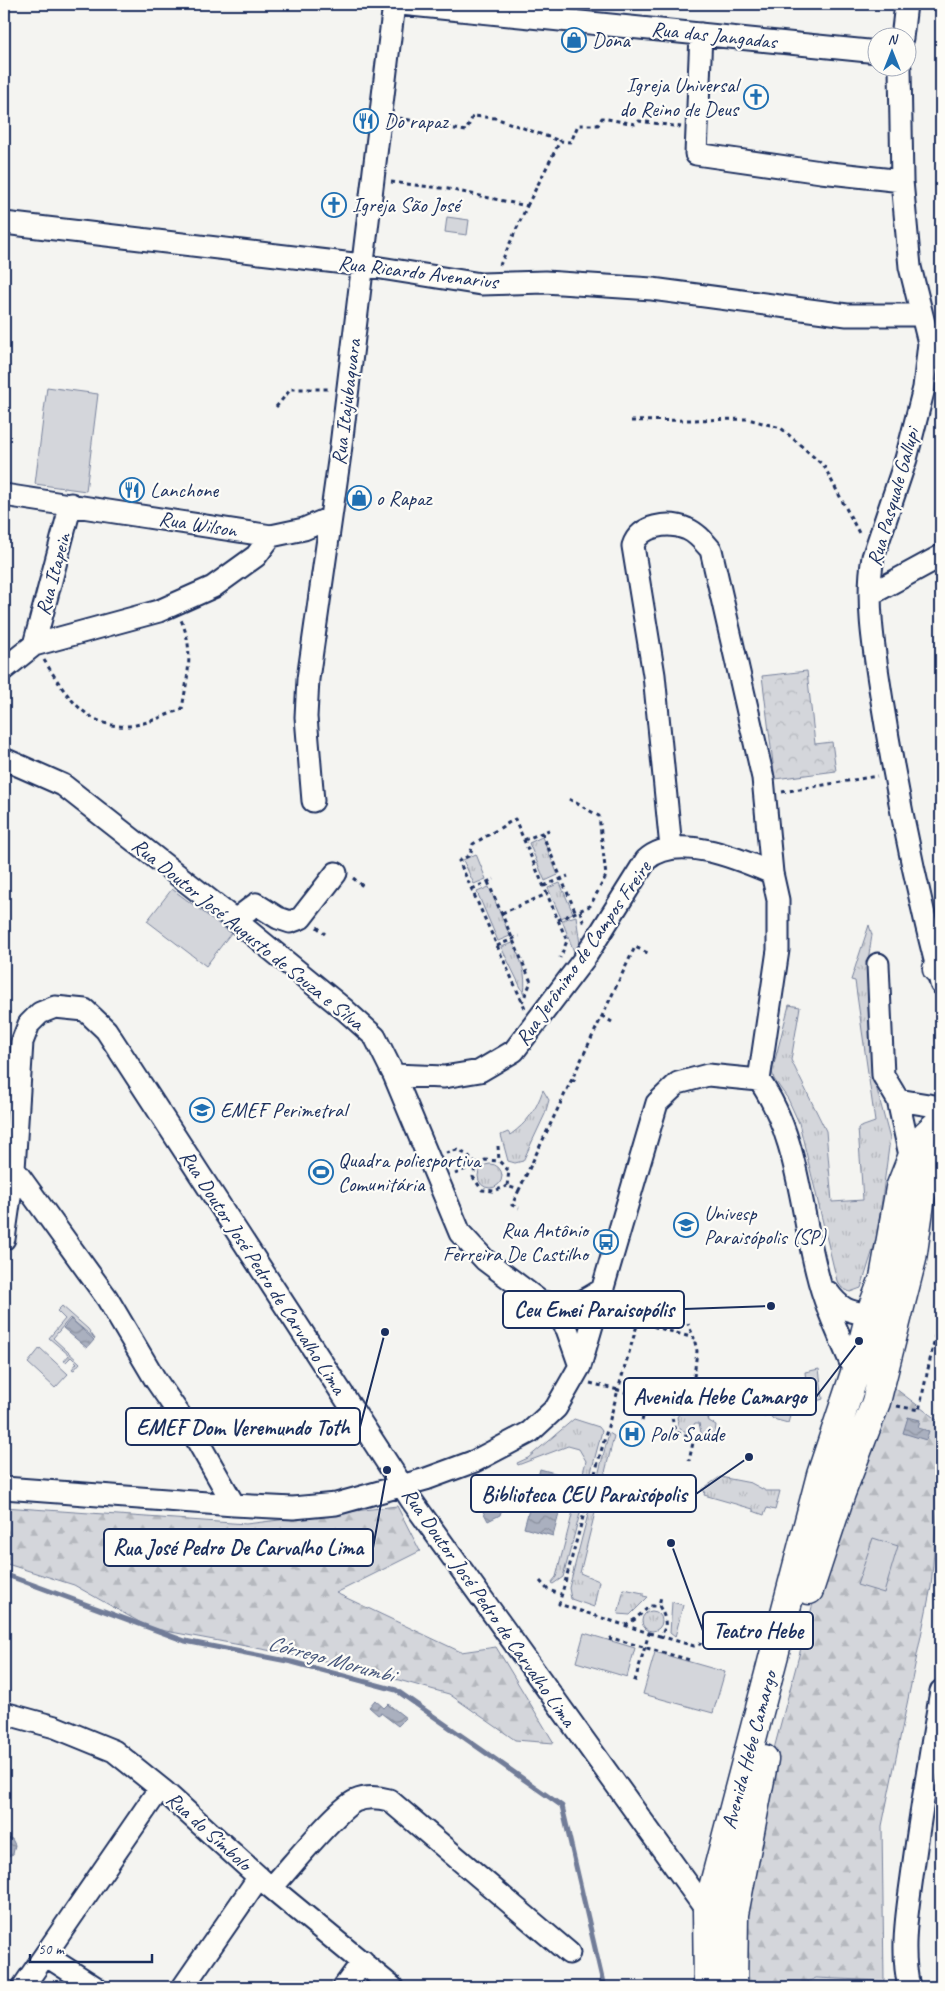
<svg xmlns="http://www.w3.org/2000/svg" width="945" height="1991" font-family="Caveat,sans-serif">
<defs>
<pattern id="grass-tufts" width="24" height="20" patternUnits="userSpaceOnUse" patternTransform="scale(1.25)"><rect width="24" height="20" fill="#d4d6db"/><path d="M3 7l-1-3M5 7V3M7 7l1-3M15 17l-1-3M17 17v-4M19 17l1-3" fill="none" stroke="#b5b8be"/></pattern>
<pattern id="forest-firs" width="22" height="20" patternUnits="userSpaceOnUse" patternTransform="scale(1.25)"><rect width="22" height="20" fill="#d4d6db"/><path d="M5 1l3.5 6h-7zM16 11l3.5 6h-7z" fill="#b5b8be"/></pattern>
<pattern id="park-crowns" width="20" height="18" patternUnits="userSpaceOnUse" patternTransform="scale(1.25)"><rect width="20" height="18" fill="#d4d6db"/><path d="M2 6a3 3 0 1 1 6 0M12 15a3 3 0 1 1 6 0" fill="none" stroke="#b5b8be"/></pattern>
<pattern id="water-waves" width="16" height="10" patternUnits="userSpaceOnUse" patternTransform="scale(1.25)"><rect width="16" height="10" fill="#aab0bf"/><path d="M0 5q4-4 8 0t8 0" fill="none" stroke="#8a909e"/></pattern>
</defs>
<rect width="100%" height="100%" fill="#f4f4f1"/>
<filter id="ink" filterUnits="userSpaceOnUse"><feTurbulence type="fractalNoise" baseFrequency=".02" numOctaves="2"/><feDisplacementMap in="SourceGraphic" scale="10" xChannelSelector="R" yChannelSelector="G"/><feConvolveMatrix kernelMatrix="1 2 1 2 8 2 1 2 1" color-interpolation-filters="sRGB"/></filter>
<g filter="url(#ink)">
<path fill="url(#grass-tufts)" stroke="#78829c" d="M542,837L558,875L545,881L529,843Z
M476,854L486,879L474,884L463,860Z
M560,883L573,913L561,918L548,888Z
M489,887L510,936L498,941L477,892Z
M576,916L580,944L574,952L562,920Z
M869,925L872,935L867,967L868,1004L872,1071L890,1139L877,1237L861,1288L850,1292L842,1288L837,1281L799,1123L788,1099L774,1079L772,1072L789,1005L800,1007L791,1060L826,1131L832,1202L863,1200L858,1128L875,1122L855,981L851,980Z
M513,943C521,960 527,974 524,994L501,947Z
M543,1090L549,1100L545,1114L523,1161L515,1163L508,1161L501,1135L508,1132L510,1135C528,1122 536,1110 543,1090Z
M478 1176a12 12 0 1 1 24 0a12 12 0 1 1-24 0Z
M62,1306L88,1329L95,1339L70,1318L53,1338L80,1363L74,1370L72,1369L77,1363L71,1357L66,1362L64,1361L69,1355L49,1338L65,1319L57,1311Z
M819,1369L823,1399L792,1409L788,1423L773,1419L756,1397L807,1391L805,1372Z
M692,1390L697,1395L702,1409L711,1399L721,1402L720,1411L708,1416L709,1421L716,1425L715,1432L711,1438L702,1437L699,1423H695L690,1431H683L678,1425L677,1417L681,1411H686L691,1414L696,1412L695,1406L687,1403L683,1399L685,1393Z
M751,1397L765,1417L740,1411L744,1398Z
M574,1419L599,1427L602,1431L563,1577L553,1584L551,1583L556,1577L586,1461L579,1449L568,1446L518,1465L517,1463L528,1458Z
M609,1433L614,1436L580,1573L599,1581L594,1607L571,1599L569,1588Z
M720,1477L751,1483L766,1491H780L775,1510L767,1508L764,1515L753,1511V1509L704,1495L705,1491L701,1490Z
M624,1589L643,1593V1596L648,1597L630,1615L618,1614Z
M672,1602L683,1605L675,1637L670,1633Z
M642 1621a10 10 0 1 1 20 0a10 10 0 1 1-20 0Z"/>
<path fill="url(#forest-firs)" stroke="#78829c" d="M892,1386L941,1423V1469L931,1587L882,1826L884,1981L816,1978L797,1987H739L726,1928L816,1592Z
M397,1506L420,1551L336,1593L461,1652L496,1647L554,1743L515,1740L449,1694L341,1664L150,1628L74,1585L4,1563V1507L246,1524Z"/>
<path fill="url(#park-crowns)" stroke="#78829c" d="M807,671L815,744L832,742L836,771L775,779L762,676Z"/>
<path fill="#d4d6db" stroke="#78829c" d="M447,217L469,220L467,235L445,232Z
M47,387L98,394L86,491L35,484Z
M172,889L231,933L206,966L147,921Z
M40,1348L68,1374L55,1388L28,1363Z
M873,1538L898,1546L884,1593L857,1585Z
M584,1633L635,1648L627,1677L576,1662Z
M655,1652L725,1672L713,1713L643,1694Z"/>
<path fill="url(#water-waves)" stroke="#717c98" d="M71,1319L94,1340L87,1348L63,1328Z
M908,1417L920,1420L918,1428L929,1431L926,1440L903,1433Z
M540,1469L569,1477L553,1536L524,1528Z
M510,1482L516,1493L505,1499L500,1515L488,1521L477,1500Z
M375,1700L384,1708L388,1704L406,1718L398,1726L381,1713L378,1715L369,1707Z
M4,1837L12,1839L15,1845L13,1854L4,1858Z"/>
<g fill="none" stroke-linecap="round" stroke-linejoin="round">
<path stroke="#717c98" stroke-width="5" d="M4,1574L185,1641L292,1662L396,1690L562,1806L604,1987"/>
<defs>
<path id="minor" d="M401,4L878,52
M701,34L696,154L821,172L902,181
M902,38L906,4
M900,68L902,181L910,267L929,343L924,388L906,459L873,557C865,601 875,656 882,701C897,796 917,891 941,984
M4,223L362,265L481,284L545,282L652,289L847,315H922
M4,495L271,536L304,529L330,518
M871,594L941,556
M34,645L71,504
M4,669L34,645L159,611L213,587L256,556L271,536
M4,759L63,785L235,920L345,1010L375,1037L394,1075L460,1233L485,1260L558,1315L567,1329L580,1366
M313,801L306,717L308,679L340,454L394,4
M671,848L654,675L633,546C639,525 669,521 687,529C697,533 704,542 711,550L763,778L772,873L778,900V950L759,1080
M235,920L256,904L278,918L290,922L301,918L336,873
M878,964L883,1075L898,1100L911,1160
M394,1075L444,1077L480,1071L514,1051L584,959L646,860C677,832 739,859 772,873
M898,1100L941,1107
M14,1169L107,1298L155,1379L197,1440L234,1505
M4,1239L14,1169L22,1042L29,1024L40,1013L55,1007L85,1010L106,1030L412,1501L707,1911L717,1912
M828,1292C846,1317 856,1310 883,1318
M542,1302C572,1308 577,1306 603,1289
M4,1488L234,1505L293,1508L336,1504L426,1479L475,1461L530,1432L556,1408L580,1366L657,1103L678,1083L708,1075L759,1080C798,1135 800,1208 817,1273C825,1307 842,1341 855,1373
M4,1713L55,1727L114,1751L165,1792L262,1880L392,1987
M272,1887C290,1868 335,1811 355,1801C367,1796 378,1797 389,1800L569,1953
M45,1955L95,1987
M23,1987L160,1788
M183,1987L259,1877
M344,1987L363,1961
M909,1987C900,1948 908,1908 913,1869C921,1809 931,1750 941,1691"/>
<path id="major" d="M937,969L941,971
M809,1590L841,1493L876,1402L912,1259L921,1196L927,1173L941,1148
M708,1987L707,1911L821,1475L855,1373L870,1314L884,1278L900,1188L911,1160L926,1135L941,1121
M733,1987L734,1914L764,1759"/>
</defs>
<use href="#minor" stroke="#1b2f5e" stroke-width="25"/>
<use href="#major" stroke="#1b2f5e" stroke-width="31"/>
<path stroke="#1b2f5e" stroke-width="3" stroke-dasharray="4 4" stroke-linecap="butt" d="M399,118L466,131L473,116L495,118L560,141
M391,182L448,189L527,206L500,265
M527,206L560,141L571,142L578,125H598L602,118L635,124L639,121L681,127
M276,407L291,389H329
M631,421L748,419L781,428L824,466L860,535
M44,660C62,688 81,723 119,726C139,728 163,716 182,709C187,678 195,650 181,620
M782,792L877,776
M542,833L576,913
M524,840L549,830
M353,878L364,887
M488,882L531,982L522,1002
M544,886L568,876
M472,889L494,879
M580,911L584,925
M502,913L547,894
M558,920L590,906L606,876L599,816L569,799
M317,927L325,934
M497,946L519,936
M525,1008L459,861L470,855L473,844L515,819L567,941L560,958
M602,1016L612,1022
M572,1079L577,1082
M498,1146L499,1161
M446,1153L457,1150L468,1155L476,1164L473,1177L482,1190L494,1191L507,1186
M455,1174L485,1160L499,1161L509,1171L507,1186L519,1190L635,947L650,954
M519,1190L512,1205L519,1208
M633,1309L630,1319L638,1322L618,1390L648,1399L654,1379
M638,1322L694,1338L688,1324
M694,1377L697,1351L694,1338
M590,1383L618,1390L559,1604L649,1633L634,1684
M648,1399L674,1405L672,1417L675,1432L694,1438L689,1461
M897,1406L919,1410L941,1310
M642,1421L648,1399
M540,1581L548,1590L561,1594
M625,1625L634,1620L650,1606H659
M649,1633L660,1636C669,1626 665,1616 659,1606L661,1596
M660,1636L694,1646L700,1644L702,1640
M610,1641L611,1638L690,1660V1662"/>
<use href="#minor" stroke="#fdfcf7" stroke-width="21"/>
<use href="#major" stroke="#fdfcf7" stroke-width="28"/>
</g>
</g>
<defs>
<symbol id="shop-ring" viewBox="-11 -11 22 22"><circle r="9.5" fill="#fdfcf7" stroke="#1f6fb2" stroke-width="1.5"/><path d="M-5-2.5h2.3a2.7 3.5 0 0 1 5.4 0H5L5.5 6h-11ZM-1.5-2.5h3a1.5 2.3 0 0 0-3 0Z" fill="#1f6fb2"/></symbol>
<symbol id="church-ring" viewBox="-11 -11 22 22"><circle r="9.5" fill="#fdfcf7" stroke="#1f6fb2" stroke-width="1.5"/><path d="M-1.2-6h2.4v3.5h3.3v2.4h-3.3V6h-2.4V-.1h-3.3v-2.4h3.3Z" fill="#1f6fb2"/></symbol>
<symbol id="restaurant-ring" viewBox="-11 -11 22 22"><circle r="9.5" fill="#fdfcf7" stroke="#1f6fb2" stroke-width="1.5"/><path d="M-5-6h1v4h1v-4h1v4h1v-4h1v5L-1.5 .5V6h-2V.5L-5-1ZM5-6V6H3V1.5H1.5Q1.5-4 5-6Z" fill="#1f6fb2"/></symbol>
<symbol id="school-ring" viewBox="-11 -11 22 22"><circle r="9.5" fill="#fdfcf7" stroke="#1f6fb2" stroke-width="1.5"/><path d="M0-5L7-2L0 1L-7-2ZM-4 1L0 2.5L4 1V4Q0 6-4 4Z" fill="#1f6fb2"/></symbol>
<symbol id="stadium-ring" viewBox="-11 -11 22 22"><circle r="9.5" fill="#fdfcf7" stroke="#1f6fb2" stroke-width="1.5"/><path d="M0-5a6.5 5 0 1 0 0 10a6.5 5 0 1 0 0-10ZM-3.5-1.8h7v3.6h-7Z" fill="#1f6fb2"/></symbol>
<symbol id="university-ring" viewBox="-11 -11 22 22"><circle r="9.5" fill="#fdfcf7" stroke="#1f6fb2" stroke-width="1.5"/><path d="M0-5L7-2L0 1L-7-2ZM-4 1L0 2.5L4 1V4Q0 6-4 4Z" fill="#1f6fb2"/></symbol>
<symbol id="bus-ring" viewBox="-11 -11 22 22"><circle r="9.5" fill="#fdfcf7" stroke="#1f6fb2" stroke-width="1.5"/><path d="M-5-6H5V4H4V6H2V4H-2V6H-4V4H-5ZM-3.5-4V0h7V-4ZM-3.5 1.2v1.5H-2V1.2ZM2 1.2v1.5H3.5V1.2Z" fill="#1f6fb2"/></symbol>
<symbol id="hospital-ring" viewBox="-11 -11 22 22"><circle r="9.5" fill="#fdfcf7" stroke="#1f6fb2" stroke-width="1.5"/><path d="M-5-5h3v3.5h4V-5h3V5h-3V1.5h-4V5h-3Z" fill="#1f6fb2"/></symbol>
</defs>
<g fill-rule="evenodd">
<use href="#shop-ring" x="560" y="26" width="28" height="28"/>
<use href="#church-ring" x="742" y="83" width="28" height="28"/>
<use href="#restaurant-ring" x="352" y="107" width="28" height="28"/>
<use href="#church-ring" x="320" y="191" width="28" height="28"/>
<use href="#restaurant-ring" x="118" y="476" width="28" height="28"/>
<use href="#shop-ring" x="345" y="484" width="28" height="28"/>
<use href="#school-ring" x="188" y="1096" width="28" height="28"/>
<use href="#stadium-ring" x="307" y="1158" width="28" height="28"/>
<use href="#university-ring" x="672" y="1211" width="28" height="28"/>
<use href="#bus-ring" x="592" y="1228" width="28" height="28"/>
<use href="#hospital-ring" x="618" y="1420" width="28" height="28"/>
</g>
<g text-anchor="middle" stroke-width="4.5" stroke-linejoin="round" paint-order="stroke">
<g font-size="21" fill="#1b2f5e" stroke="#fdfcf7">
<text transform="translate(714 35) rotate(6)" y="7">Rua das Jangadas</text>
<text transform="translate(418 272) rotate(7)" y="7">Rua Ricardo Avenarius</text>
<text transform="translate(346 402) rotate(-83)" y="7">Rua Itajubaquara</text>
<text transform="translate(893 497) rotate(-74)" y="7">Rua Pasquale Gallupi</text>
<text transform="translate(198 524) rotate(9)" y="7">Rua Wilson</text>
<text transform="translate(53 574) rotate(-75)" y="7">Rua Itapein</text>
<text transform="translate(248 934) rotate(39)" y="7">Rua Doutor José Augusto de Souza e Silva</text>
<text transform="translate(583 953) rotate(-55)" y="7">Rua Jerônimo de Campos Freire</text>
<text transform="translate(263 1272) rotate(57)" y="7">Rua Doutor José Pedro de Carvalho Lima</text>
<text transform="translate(489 1607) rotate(55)" y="7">Rua Doutor José Pedro de Carvalho Lima</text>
<text transform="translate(749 1750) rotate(-75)" y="7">Avenida Hebe Camargo</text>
<text transform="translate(209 1831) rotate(42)" y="7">Rua do Símbolo</text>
</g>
<g font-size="21" fill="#1b2f5e" stroke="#fdfcf7" text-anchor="start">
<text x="592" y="47">Dona</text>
<text x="738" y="92" text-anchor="end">Igreja Universal<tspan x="738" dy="24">do Reino de Deus</tspan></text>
<text x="384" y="128">Do rapaz</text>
<text x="352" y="212">Igreja São José</text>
<text x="150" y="497">Lanchone</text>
<text x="376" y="505">o Rapaz</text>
<text x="220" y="1117">EMEF Perimetral</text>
<text x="338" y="1167">Quadra poliesportiva<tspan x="338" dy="24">Comunitária</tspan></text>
<text x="704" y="1220">Univesp<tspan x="704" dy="24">Paraisópolis (SP)</tspan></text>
<text x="588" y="1237" text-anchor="end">Rua Antônio<tspan x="588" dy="24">Ferreira De Castilho</tspan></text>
<text x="650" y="1441">Polo Saúde</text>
</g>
<g font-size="22" font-style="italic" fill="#46567b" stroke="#fdfcf7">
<text transform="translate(331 1658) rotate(15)" y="8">Córrego Morumbi</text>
</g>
</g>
<path fill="none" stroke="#1b2f5e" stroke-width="2" d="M771 1306L684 1309M859 1341L816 1397M385 1332L360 1427M749 1457L696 1494M387 1470L373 1548M671 1543L703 1631"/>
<g fill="#1b2f5e" stroke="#fdfcf7" stroke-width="2">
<circle cx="771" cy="1306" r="5"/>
<circle cx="859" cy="1341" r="5"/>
<circle cx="385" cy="1332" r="5"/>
<circle cx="749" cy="1457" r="5"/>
<circle cx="387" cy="1470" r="5"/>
<circle cx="671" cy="1543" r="5"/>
</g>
<g fill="#fdfcf7" stroke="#1b2f5e" stroke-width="2">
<rect x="503" y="1291" width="181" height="37" rx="5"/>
<rect x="624" y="1378" width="192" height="37" rx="5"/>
<rect x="126" y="1408" width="234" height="37" rx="5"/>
<rect x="471" y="1475" width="225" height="37" rx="5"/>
<rect x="104" y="1529" width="269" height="37" rx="5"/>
<rect x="703" y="1612" width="110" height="37" rx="5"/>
</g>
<g font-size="22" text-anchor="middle" font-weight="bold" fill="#1b2f5e">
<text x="594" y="1317">Ceu Emei Paraisopólis</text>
<text x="720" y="1404">Avenida Hebe Camargo</text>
<text x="243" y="1435">EMEF Dom Veremundo Toth</text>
<text x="584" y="1502">Biblioteca CEU Paraisópolis</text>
<text x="238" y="1555">Rua José Pedro De Carvalho Lima</text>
<text x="758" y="1638">Teatro Hebe</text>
</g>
<rect width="945" height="1991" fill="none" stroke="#fdfcf7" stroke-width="20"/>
<rect x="10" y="10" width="925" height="1971" fill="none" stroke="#1b2f5e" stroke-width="2" filter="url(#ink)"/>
<g transform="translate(892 52)"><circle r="24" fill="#fdfcf7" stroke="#a3aaba"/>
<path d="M0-4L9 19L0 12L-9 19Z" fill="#1f6fb2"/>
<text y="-8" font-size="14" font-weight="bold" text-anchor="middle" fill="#1b2f5e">N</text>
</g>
<path d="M30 1954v8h122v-8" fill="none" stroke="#1b2f5e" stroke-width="2.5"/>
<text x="38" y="1954" font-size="15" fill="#1b2f5e" stroke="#fdfcf7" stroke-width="4" paint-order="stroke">50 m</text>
</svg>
